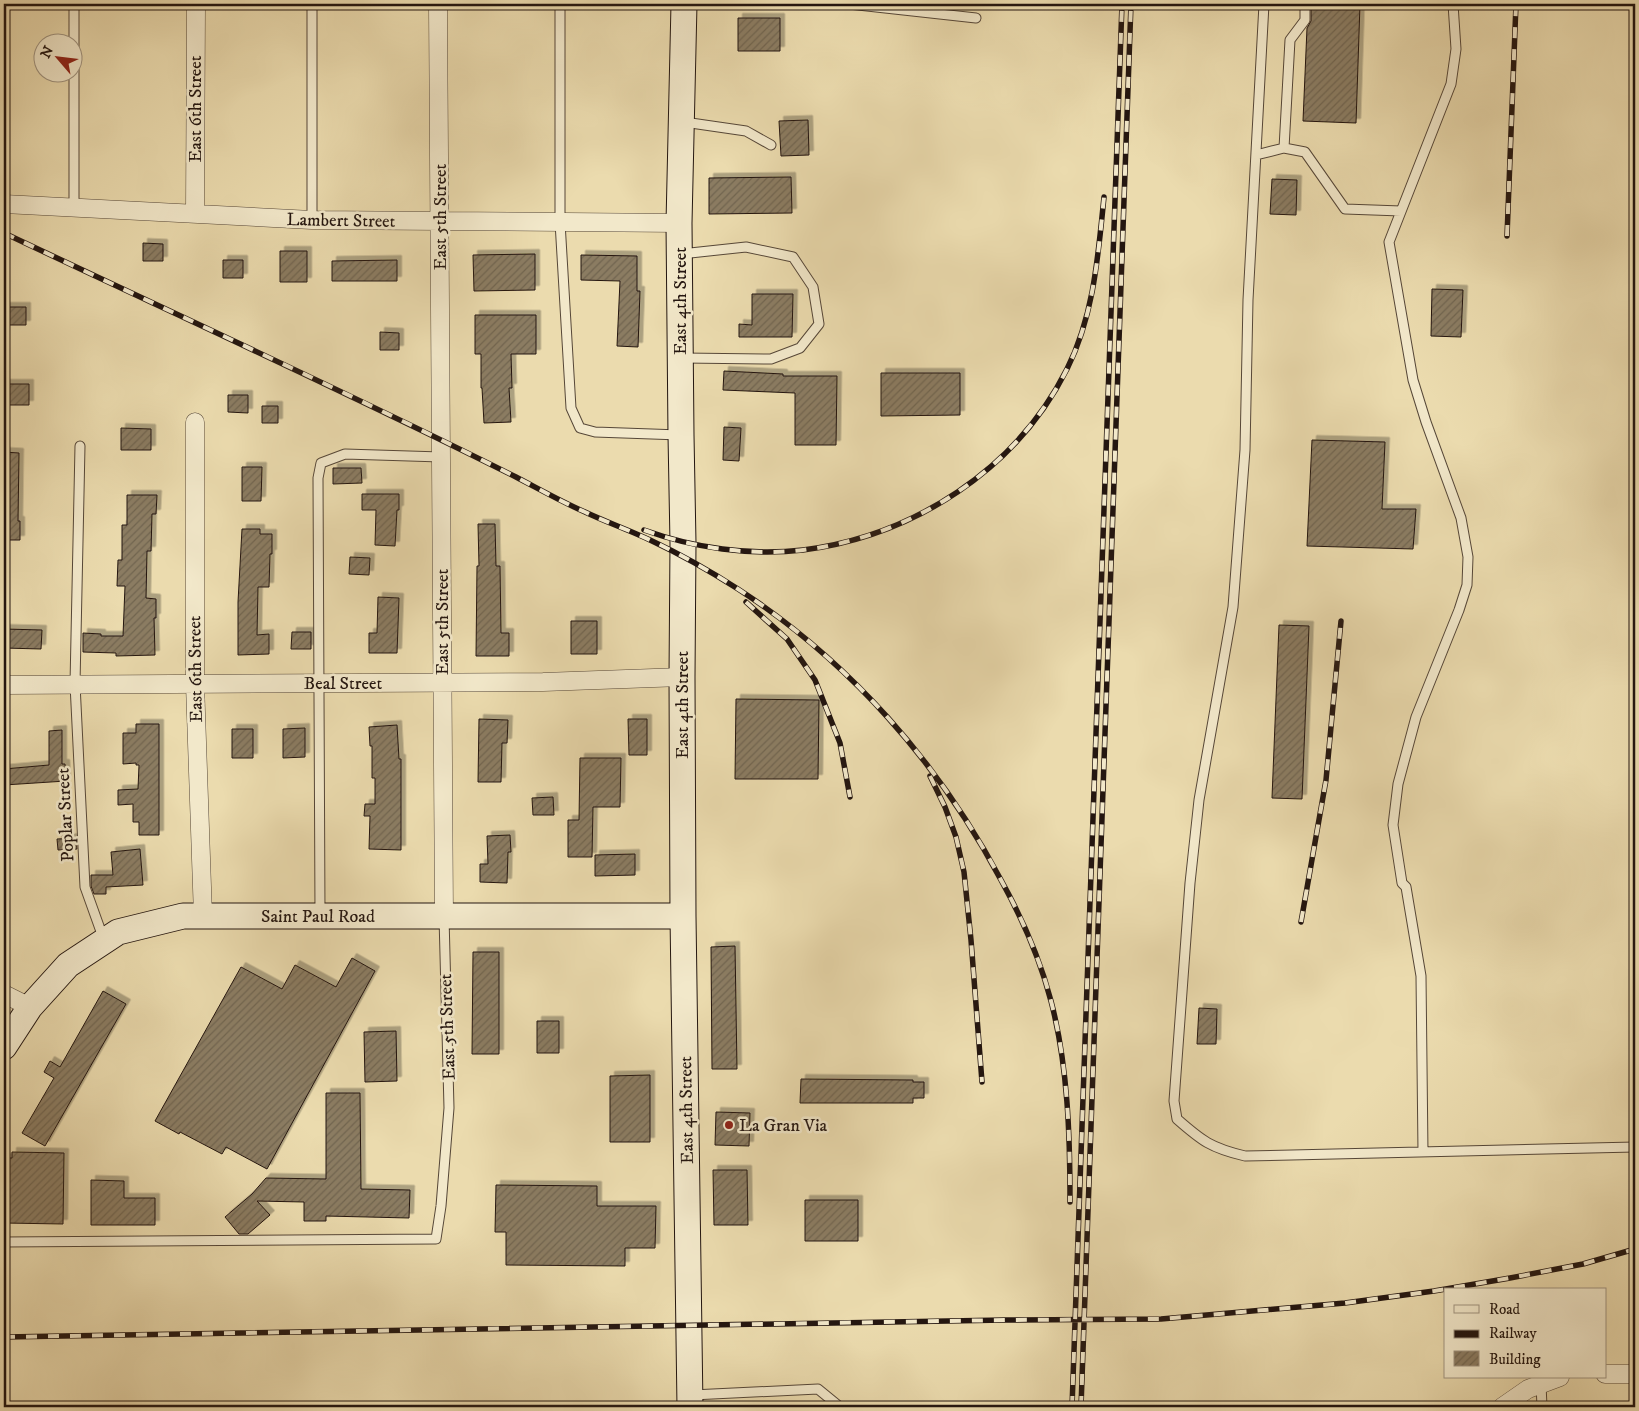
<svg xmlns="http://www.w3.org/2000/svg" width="1639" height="1411" font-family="'IM FELL DW Pica',serif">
<defs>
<pattern id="building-hatch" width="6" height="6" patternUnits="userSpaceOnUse" patternTransform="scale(1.25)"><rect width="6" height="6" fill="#8b7c62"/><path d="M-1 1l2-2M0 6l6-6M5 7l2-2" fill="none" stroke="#71654f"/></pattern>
<filter id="shadow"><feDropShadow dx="4.5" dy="-4.5" stdDeviation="0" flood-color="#0004"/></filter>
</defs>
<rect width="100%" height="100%" fill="#ebdbae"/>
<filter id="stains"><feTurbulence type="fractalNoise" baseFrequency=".004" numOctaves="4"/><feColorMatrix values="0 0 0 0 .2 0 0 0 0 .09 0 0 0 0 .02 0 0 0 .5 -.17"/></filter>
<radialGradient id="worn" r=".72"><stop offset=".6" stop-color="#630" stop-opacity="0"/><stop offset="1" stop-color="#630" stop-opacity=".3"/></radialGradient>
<path fill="url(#building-hatch)" stroke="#241610" filter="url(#shadow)" d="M1311,4H1360L1356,123L1303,121L1307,28L1311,21Z
M738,18H780V51H738Z
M808,120L809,155L781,156L779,121Z
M791,177L792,213L709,214V178Z
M1272,179L1297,180L1296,215L1270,214Z
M143,243L163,244V261H143Z
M280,251H307V282H280Z
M535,254V290L474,291L473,255Z
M581,255L637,256V291H640L638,347L617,346L620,281L581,280Z
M223,260H243V278H223Z
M397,260V281H332V261Z
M1432,289L1463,290L1461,337L1431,336Z
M752,294H793L792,337H739V324L752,325Z
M4,307H26V325H4Z
M475,315H536V354H511L512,388H509L511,422L484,423L482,388H481V354H475Z
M380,332L399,333V350H380Z
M724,371L783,374V376H837L836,445H795V393L723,390Z
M881,373H960V415L881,416Z
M4,384H29V405H4Z
M228,395H248V413L228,412Z
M262,406H278V423H262Z
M724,427L741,428L739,461L723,460Z
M121,428L151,429V450H121Z
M1312,440L1385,442L1382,509H1416L1413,549L1307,546Z
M4,452L19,453L18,521H20V540H4Z
M242,467H262L261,501H242Z
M333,468H361L362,483L333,484Z
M362,494H399V510H397L395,546L375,545L376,510H362Z
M127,495H157L156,514H152L151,551H147L146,598L156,599V618H154L155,655L116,656V653L83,652V633L101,634V636H123L125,586H117L118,560H122V525H127Z
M478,524H495L496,566H500L501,633H509V656H476L477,566H479Z
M242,529H260V534H272V554H270L269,587H258L257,635L269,634V654L238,655V602Z
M350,557L370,558L369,575L349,574Z
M378,597L399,598L397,653H369V633H377Z
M571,621H597V654H571Z
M1279,625L1309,626L1302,799L1272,798Z
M4,629L42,630L41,649L4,648Z
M292,632H311V649H291Z
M736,699L819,700L818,779H735Z
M479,719L508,720L507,743H502L501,782H478Z
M628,719H647V755H629Z
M136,724H159V835H139V822H133V804L118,805V790L138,789L139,765H136V763L123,764V733H136Z
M397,725L399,759H401V850L369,849L370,816H364L365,804H375V778H372V746H370L369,727Z
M305,728V757L283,758V729Z
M232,729H253V758H232Z
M62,730V764H65L66,781L4,785V769L49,765V731Z
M580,758H621L620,807H593L592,857H568V820H579Z
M553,797L554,815H533L532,798Z
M510,835L511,852H508L507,883L480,882V864H488L487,836Z
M76,838L77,849L58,850L57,839Z
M140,849L143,885L106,887V894H94L91,886V875H113L111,852Z
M635,854V875L595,876V855Z
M735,946L737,1069H712L711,947Z
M473,952H499V1054H472Z
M352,958L375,971L267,1169L226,1147L222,1154L180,1132L179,1134L155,1121L241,967L282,989L295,965L336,987Z
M103,991L126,1004L45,1146L22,1133L54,1078L44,1072L50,1061L60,1067Z
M1199,1008L1217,1009L1216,1044H1197Z
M537,1021H559V1053H537Z
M396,1031L397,1081L365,1082L364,1032Z
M650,1075V1142H610V1076Z
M801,1079L913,1080V1082H924V1098H913V1103H800Z
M326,1093H360L361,1189L410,1190L409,1218L326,1216V1221H304V1202L257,1201L270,1215L248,1234H239L225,1217L252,1194L266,1178L326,1179Z
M716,1112L750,1113L749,1146L715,1145Z
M12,1152L64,1153L63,1224L4,1223V1158H12Z
M713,1170H747L748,1225H714Z
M91,1180L124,1181V1198H155V1225H91Z
M496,1185L597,1186V1206H656L655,1248H625V1266L506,1265V1232H495Z
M805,1200H858V1241H805Z"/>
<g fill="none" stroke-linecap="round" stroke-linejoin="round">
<defs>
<path id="lane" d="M74,4V208
M560,4V222L571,408L580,428L595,432L680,435
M849,4L976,18
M1264,4L1248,300L1245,450L1233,607L1199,800L1190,883L1174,1101L1177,1119C1202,1141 1211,1148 1245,1156L1635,1147
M684,122L746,131L771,145
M1284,148L1290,40L1305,20V4
M1256,155L1284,148L1305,152L1345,209L1401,211
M312,220V4
M681,254L746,247L793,257L813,287L819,324L800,348L771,359L683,358
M80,446L75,684L85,887L104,940
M320,913L318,478L321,463L345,454L441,457
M1423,1152L1421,976L1406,887L1402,883L1393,825L1398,784L1416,717L1459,610L1467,585L1468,557L1461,518L1426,422L1413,380L1389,242L1451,84L1456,49L1453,4
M4,1242L436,1239L441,1206L449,1108L444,917
M1541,1384L1542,1407
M692,1395L818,1389L840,1407"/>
<path id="street" d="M438,4L444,916
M4,204L312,220L679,223
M195,214L196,4
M195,422V684L203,916
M4,685L543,682L682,677
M4,994L30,1007
M1605,1374H1635
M1502,1407L1528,1389L1560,1377"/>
<path id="secondary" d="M684,4L679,223L681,435L683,543L682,677L683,916L690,1407
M4,1047L30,1007L68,965L118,932L183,916H683"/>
</defs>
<use href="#lane" stroke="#564738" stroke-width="11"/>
<use href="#street" stroke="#564738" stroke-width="19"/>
<use href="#secondary" stroke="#241610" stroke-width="27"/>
<use href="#lane" stroke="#f2e8ca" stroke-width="9"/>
<use href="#street" stroke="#f2e8ca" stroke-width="18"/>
<use href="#secondary" stroke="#f2e8ca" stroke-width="25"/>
<defs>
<path id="rail" d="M4,233C175,314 347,392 516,477C539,489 562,502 585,512C606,522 629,530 650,540C680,554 710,571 738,589C849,661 939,763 1001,880C1022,918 1040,959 1051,1001C1068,1066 1070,1136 1070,1202
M1507,236L1516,4
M644,530C694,548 750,556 803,550C914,536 1017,469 1067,369C1094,315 1098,256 1104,197
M746,602L787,639L815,680L840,743L850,797
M930,776L945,807L956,837L964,872L971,940L982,1082
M1301,922L1326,780L1341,621
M4,1337L1005,1320L1161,1319L1345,1303L1434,1291L1510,1278L1583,1264L1635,1249
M1072,1407L1122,4
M1081,1407L1131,4"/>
</defs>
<use href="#rail" stroke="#241610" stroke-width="5.5"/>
<use href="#rail" stroke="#f2e8ca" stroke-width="4" stroke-dasharray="11" stroke-linecap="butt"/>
</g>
<circle fill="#8f2418" stroke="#f2e8ca" stroke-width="2" cx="729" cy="1125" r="5"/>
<g text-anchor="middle" stroke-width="5" stroke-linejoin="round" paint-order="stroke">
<g font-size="18" fill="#241610" stroke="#f2e8ca">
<text transform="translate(195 109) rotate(-90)" y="6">East 6th Street</text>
<text transform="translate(440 217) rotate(-90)" y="6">East 5th Street</text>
<text transform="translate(341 220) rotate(1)" y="6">Lambert Street</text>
<text transform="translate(680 301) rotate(-90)" y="6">East 4th Street</text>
<text transform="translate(442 622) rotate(-90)" y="6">East 5th Street</text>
<text transform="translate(195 669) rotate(-91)" y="6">East 6th Street</text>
<text x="343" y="689">Beal Street</text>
<text transform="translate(682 705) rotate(-90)" y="6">East 4th Street</text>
<text transform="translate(65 815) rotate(-93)" y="6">Poplar Street</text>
<text x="318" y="922">Saint Paul Road</text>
<text transform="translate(447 1027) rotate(-92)" y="6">East 5th Street</text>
<text transform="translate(686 1110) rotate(-91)" y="6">East 4th Street</text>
</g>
<g font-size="18" fill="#241610" stroke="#f2e8ca" text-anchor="start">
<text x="739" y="1131">La Gran Via</text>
</g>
</g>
<rect width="1639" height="1411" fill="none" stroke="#ebdbae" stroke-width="20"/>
<rect x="5" y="5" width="1629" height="1401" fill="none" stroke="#241610" stroke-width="2.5"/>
<rect x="10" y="10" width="1619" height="1391" fill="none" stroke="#241610"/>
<rect x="1444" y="1288" width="162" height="90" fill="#f2e8ca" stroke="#a09480"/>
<rect x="1454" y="1305" width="25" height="8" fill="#f2e8ca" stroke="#a09480"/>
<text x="1489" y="1314" font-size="15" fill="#241610">Road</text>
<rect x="1454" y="1330" width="25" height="8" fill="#241610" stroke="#a09480"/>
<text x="1489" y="1338" font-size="15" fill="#241610">Railway</text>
<rect x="1454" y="1351" width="25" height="15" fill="url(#building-hatch)" stroke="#a09480"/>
<text x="1489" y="1364" font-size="15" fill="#241610">Building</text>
<g transform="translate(58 58) rotate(298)"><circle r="24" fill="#f2e8ca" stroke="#a09480"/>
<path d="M0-4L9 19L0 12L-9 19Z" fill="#8f2418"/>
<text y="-8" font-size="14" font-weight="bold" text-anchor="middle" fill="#241610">N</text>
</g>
<rect width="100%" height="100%" filter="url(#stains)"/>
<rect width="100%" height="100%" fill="url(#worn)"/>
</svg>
